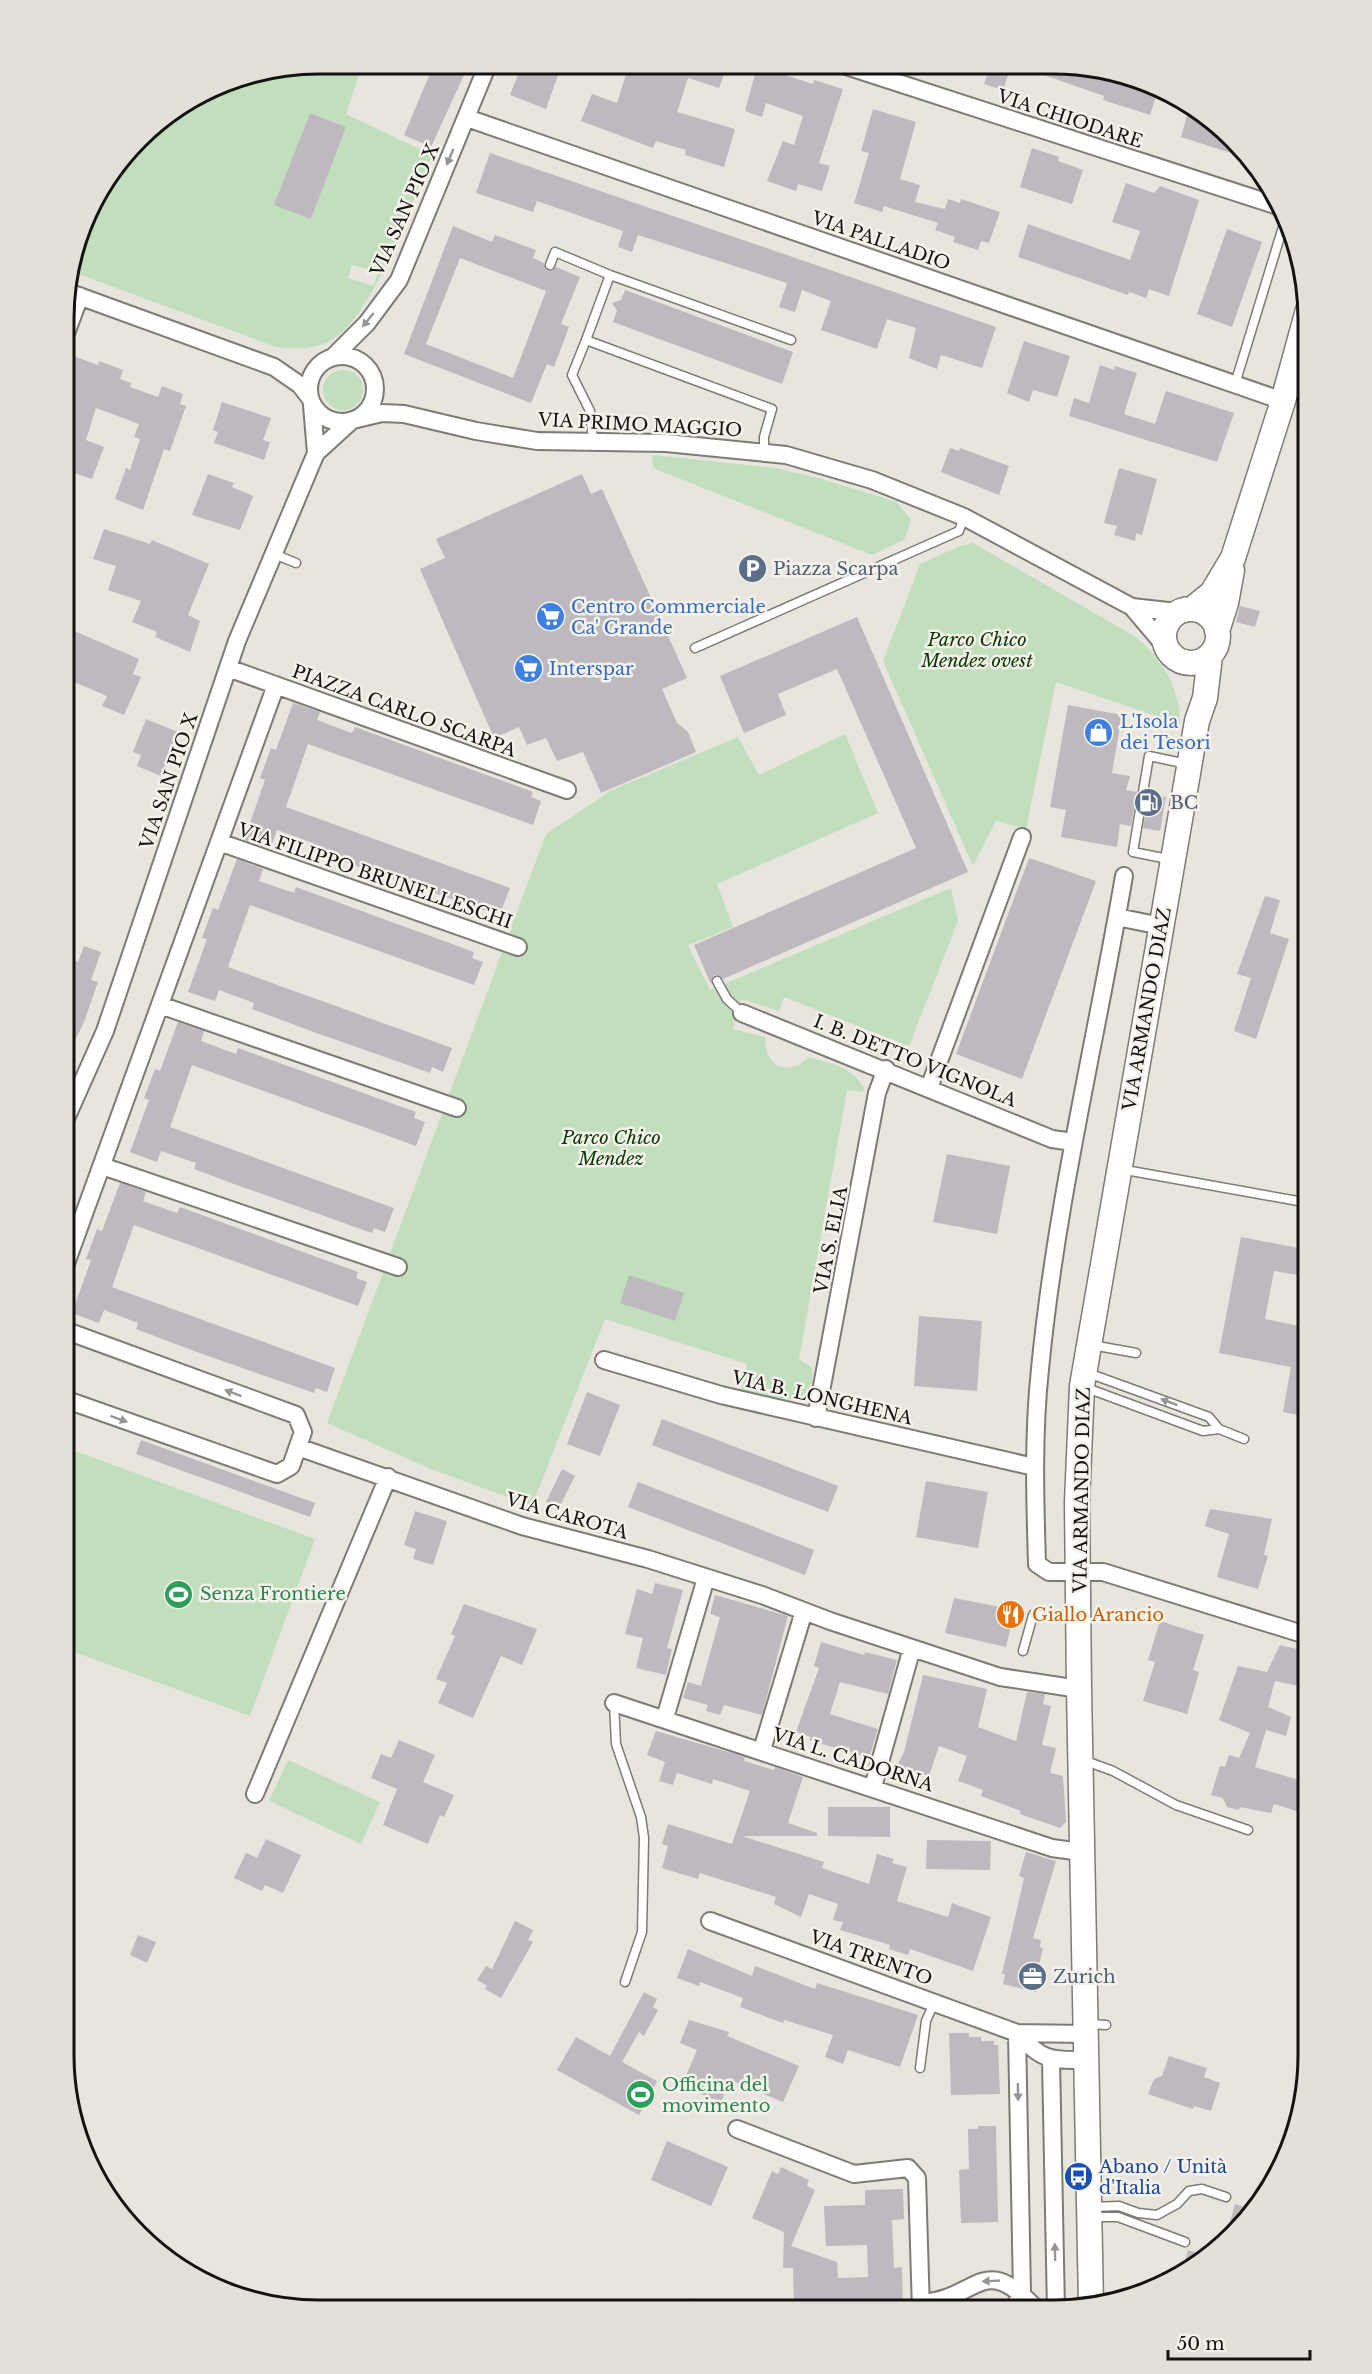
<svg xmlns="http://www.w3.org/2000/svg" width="1372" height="2374" font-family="'Libre Baskerville',serif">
<rect width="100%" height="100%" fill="#e8e5de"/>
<path fill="#c1dfbc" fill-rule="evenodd" d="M319,63H363L346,114L432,155C411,204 375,315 330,341C314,350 293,349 276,347L70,271L90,205L150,127L221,82ZM310,113L346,127L311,219L275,205ZM352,265L378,272L374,286L348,278Z
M323 390a20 20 0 1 1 40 0a20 20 0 1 1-40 0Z
M652,455L776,468L818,478L897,502L911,520L904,540L872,555L653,468Z
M973,543L1136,637C1163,661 1180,687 1180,724L1056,682L1026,829L996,821L973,866L883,661L920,564L960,546Z
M845,734L878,813L717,884L733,927L688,945L710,990L951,888L958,921L909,1046L784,997L779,1011L741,999L733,1029L765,1037C765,1067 787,1078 809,1057C832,1064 850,1066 864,1087L863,1092L847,1090L799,1359L812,1368C816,1416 769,1396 741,1390L747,1364L605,1319L532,1506L431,1469L327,1423L546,834L610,791L738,737L759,775Z
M64,1447L315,1539L250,1716L63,1648Z
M288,1760L380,1802L361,1844L269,1801Z"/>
<path fill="#bdb9bf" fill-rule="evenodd" d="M434,64H469L431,147L404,135Z
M522,64H562L546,109L510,95Z
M629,65L727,66L719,88L688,78L677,112L735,129L724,167L685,155L686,150L656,141L653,148L581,121L592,94L617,103Z
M757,66L813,84L814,80L843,89L819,163L830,166L822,191L798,184L796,191L767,181L783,141L794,145L803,116L766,103L762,117L745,111Z
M990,67H1011L1003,90L984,84Z
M1030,67L1103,68L1159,87L1150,115L1103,100L1104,96L1030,70Z
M1190,105L1222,126L1250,159L1181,137Z
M873,109L916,122L900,179L920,185L915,202L945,209L948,199L960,203L961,199L1000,212L989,243L981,241L978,250L953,242L955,237L935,230L938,223L884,206L882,212L854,203L869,153L861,151Z
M310,113L346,127L311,219L274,205Z
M1032,148L1059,157L1058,161L1083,170L1072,204L1020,187Z
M490,153L996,327L982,368L941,355L937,369L909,358L916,328L887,319L877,349L821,330L831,301L802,290L795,312L779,307L787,283L638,235L632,252L618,247L623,231L537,201L533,212L476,193Z
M1126,183L1154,193L1160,186L1199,200L1169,296L1149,289L1146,298L1129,292L1128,295L1018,257L1028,224L1130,260L1140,231L1112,222Z
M453,226L492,242L495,235L536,250L533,258L544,263L547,271L556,267L580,277L561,324L569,327L554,367L547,364L531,403L404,354ZM460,258L546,291L513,378L426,344Z
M1227,229L1262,242L1232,327L1197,314Z
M625,290L793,352L782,384L613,322L617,311L612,303L621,300Z
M1024,341L1070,356L1057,397L1033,390L1029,402L1007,393Z
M65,353L98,365L99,361L123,370L120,379L131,383L130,387L158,397L162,386L183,394L180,404L186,406L170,451L164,449L143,510L115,499L126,468L130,470L140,439L134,437L139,424L96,408L86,440L104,447L92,479L65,470Z
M1100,365L1114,370L1115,366L1137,373L1124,414L1155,424L1166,391L1234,413L1217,462L1069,416L1074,398L1089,403Z
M222,402L271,418L263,440L270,442L264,460L214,443L218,432L213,430Z
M950,448L959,451L960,448L1009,466L999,495L941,472Z
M1119,468L1157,479L1142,535L1136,533L1135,541L1114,535L1117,526L1104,523Z
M208,474L234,483L232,487L253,496L240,530L192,515Z
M582,474L591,494L602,489L687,678L662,689L677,723L688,732L696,752L601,793L583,752L557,761L546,738L527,745L519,727L494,738L420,569L445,558L436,539Z
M104,529L150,544L152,540L209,564L188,615L200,621L190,652L155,637L157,632L132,622L141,601L108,590L116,566L93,559Z
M1240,606L1260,611L1255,627L1236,622Z
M857,617L968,872L723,979L714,975L711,984L694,945L916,848L837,669L778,694L786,715L744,733L720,676Z
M65,627L139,659L133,674L141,677L124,715L102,706L107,696L65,678Z
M293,703L320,712L317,720L352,733L355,727L533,792L531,797L541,801L533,825L308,744L286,807L510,888L501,911L490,907L489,912L351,864L311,849L313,843L277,830L270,849L244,840L265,780L260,778L271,748L276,750Z
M1068,705L1122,715L1112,773L1130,776L1126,790L1137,792L1131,826L1120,824L1117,847L1061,837L1066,810L1050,807Z
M146,719L178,732L161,776L137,766L141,755L133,752Z
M1149,794L1166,797L1160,831L1143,828Z
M1029,858L1096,881L1022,1079L956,1054Z
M237,859L263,869L259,881L294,893L296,887L474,952L472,958L483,962L474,985L250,905L228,967L452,1048L443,1072L432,1067L430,1073L311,1031L252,1009L254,1003L219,990L215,1001L188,992L207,939L202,938L213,908L218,910Z
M1265,896L1280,900L1270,933L1289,939L1256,1039L1234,1031L1251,978L1237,974Z
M84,946L101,952L91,980L98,982L84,1022L64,1064V957L78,962Z
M178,1022L204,1031L201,1041L236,1054L238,1048L416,1112L414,1118L425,1122L416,1146L192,1065L170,1127L394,1208L385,1232L374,1228L372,1233L234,1184L194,1169L196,1163L161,1151L157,1162L130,1152L149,1100L144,1098L155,1069L160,1071Z
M947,1154L1010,1166L997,1234L933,1222Z
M120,1183L146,1192L143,1201L177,1213L180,1207L358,1272L356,1278L367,1282L358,1306L134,1225L112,1287L335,1368L327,1392L316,1388L314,1393L194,1351L136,1329L138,1323L104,1310L99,1323L72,1313L91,1260L86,1259L97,1229L102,1231Z
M1241,1237L1309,1250V1277L1274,1271L1265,1319L1309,1328V1417L1283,1412L1291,1367L1219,1353Z
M629,1275L684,1293L675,1321L620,1303Z
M919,1316L982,1321L977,1391L914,1386Z
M587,1392L620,1405L600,1456L567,1444Z
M662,1419L838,1486L828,1512L652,1445Z
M141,1440L315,1503L310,1517L136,1454Z
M562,1469L575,1476L559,1508L546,1502Z
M926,1481L988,1492L978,1548L916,1537Z
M638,1482L814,1550L805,1575L628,1507Z
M1210,1509L1272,1519L1264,1555L1268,1556L1258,1589L1217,1577L1229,1534L1205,1526Z
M415,1511L447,1521L433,1565L413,1559L416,1549L404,1545Z
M655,1583L683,1590L667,1648L672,1649L666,1675L636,1668L643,1638L625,1634L637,1589L652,1594Z
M715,1595L788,1616L762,1715L724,1705L720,1715L706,1711L708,1705L683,1698L688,1682L701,1686L720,1617L710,1614Z
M954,1598L1015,1610L1006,1647L945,1633Z
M464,1604L537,1629L522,1665L501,1656L473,1718L438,1703L447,1683L436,1679L455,1636L451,1634Z
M1160,1621L1204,1635L1193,1670L1199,1672L1187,1714L1143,1701L1155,1662L1148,1660Z
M821,1642L864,1655L865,1652L897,1660L888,1694L840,1682L830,1714L878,1729L869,1758L809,1740L811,1737L796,1732L819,1668L814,1666Z
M1280,1645L1309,1652V1688L1275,1681L1268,1707L1291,1717L1286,1736L1266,1730L1255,1767L1309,1783V1815L1274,1804L1271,1813L1240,1807L1239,1810L1227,1807L1223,1798L1211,1795L1220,1766L1225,1767L1229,1755L1239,1758L1250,1733L1219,1720L1238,1666L1267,1672Z
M923,1675L987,1689L978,1727L1016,1741L1027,1692L1045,1694L1043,1704L1051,1706L1042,1745L1056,1748L1050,1773L1063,1776L1066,1822L1060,1828L1020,1814L1021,1811L981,1796L983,1790L958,1781L967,1756L939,1746L929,1776L897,1766L904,1752Z
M656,1731L745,1757L744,1761L774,1770L775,1767L803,1777L788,1823L817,1833V1836H742L824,1862L822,1868L869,1884L877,1854L894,1859L892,1863L907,1867L897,1901L948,1917L952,1903L991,1917L973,1971L910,1949L908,1955L889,1949L890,1945L840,1930L843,1922L833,1920L838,1904L809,1894L801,1917L774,1904L776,1897L700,1873L698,1879L662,1868L668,1846L662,1844L668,1824L732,1844L750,1791L713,1779L712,1784L677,1773L673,1785L659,1781L665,1762L647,1755Z
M399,1740L435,1755L423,1782L454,1795L444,1817L440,1815L428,1844L383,1825L397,1789L371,1778L381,1754L391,1758Z
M828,1807H890V1837L828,1836Z
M266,1839L301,1855L283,1893L265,1885L262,1891L234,1878L246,1853L257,1858Z
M927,1840L991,1841L990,1870L926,1869Z
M1026,1852L1056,1861L1033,1938L1041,1940L1040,1947L1043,1948L1039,1965L1042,1966L1036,1992L1003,1984L1005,1974H1002L1024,1878L1019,1876Z
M515,1921L533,1930L528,1940L533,1942L501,1998L485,1989L487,1986L477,1980L486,1966L492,1969Z
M138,1935L156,1942L147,1963L130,1955Z
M688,1949L752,1976L755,1966L815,1989L817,1983L918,2015L900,2067L848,2050L843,2064L825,2057L833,2035L784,2020L783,2023L740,2007L743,1998L700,1982L699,1986L677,1978Z
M644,1992L657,1999L653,2007L658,2010L644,2036L639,2032L622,2062L657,2081L639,2115L557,2070L576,2037L610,2056Z
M689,2020L729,2032L727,2036L799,2066L783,2102L730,2080L721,2102L693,2091L694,2088L683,2083L697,2050L680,2043Z
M949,2033H969V2037H981V2041H994V2045H998L1000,2094L951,2095Z
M1169,2056L1207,2068L1204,2077L1220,2083L1211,2111L1194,2106L1193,2109L1148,2094L1154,2079L1162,2076Z
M978,2126H996L998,2222L961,2223L959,2170L969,2169L968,2129H978Z
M667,2141L728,2167L711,2206L651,2180Z
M781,2167L809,2180L807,2186L815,2190L791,2246L837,2262L838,2278L868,2277L867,2245L826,2246L824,2206L865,2205V2190L903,2189L904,2219L892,2220L894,2268L902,2267L903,2311L794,2310L793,2268H783L784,2232L752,2218L772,2171L778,2174Z
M1235,2204L1256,2211L1225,2241Z
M1188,2250L1208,2256L1196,2268L1181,2275Z"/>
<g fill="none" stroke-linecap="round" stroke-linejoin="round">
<defs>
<path id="lane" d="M550,265L555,252L610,275L791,340
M586,340L610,275
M1235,384L1286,217
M593,441L590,411L572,375L586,340L772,409L764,437V451
M274,554L296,563
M695,648L959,531L964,517
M1173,860L1133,852L1149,756L1187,764
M717,981L727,999L742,1013
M1120,1169L1309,1203
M1092,1345L1136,1353
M1088,1373L1209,1417L1219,1429L1244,1439
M1084,1387L1203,1431L1219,1429
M1023,1651L1033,1615H1076
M614,1703L616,1744L641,1817L644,1838L642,1932L625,1982
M1083,1760L1113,1771L1176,1805L1248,1830
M1089,2024L1106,2025
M920,2068L926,2021L934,2003
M1091,2207L1119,2206L1138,2213L1157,2215L1177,2204L1189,2191L1202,2189L1226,2197
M1091,2217H1118L1185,2242
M693,2304L707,2310"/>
<path id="street" d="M846,66L1281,207
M467,118L1283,401
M65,291L274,367L300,385L310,398
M65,336L80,296
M309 389a33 33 0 1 1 66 0a33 33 0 1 1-66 0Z
M333,357L367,323L399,280L488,64
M312,405L316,453
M357,419L382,413L404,414L476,431L537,441L666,443L786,455L872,480L964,517L1132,607L1165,646
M1132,607L1177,612
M228,668L567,790
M219,842L518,947
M1124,876C1096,1040 1056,1203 1040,1369C1033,1434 1035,1499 1037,1564L1049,1572H1103L1309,1636
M1117,917L1161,926
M160,1005L457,1108
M742,1013L1052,1139L1073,1142
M929,1088L1022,837
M64,1123L105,1031L237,641L316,453L350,422
M102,1166L398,1267
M64,1269L276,685
M604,1360L721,1395L1034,1467
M64,1399L277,1474L291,1466L303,1432L296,1415L64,1330
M816,1418L877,1093L886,1069
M298,1447L522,1526L648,1559L762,1595L830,1621L1000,1677L1079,1689
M614,1703L1052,1848L1081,1852
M665,1718L706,1578
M762,1750L804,1611
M873,1787L912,1648
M255,1794L388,1477
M710,1921L1017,2033L1085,2034
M1017,2033C1042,2061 1050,2060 1086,2060
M1051,2060L1056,2311
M737,2129L854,2174L908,2168L917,2178L921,2311
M921,2303C980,2299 982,2249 1038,2311
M1012,2311L1022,2293L1017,2033"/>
<path id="secondary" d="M1164 636a27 27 0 1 1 54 0a27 27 0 1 1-54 0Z
M1192,609L1212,593L1233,558L1283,401L1308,310
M1217,631L1226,603L1232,570
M1091,2305L1079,1689L1077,1502L1082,1386L1197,721L1205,698L1210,656"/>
</defs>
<use href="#lane" stroke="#7e7b75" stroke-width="11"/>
<use href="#street" stroke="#7e7b75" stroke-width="20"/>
<use href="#secondary" stroke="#7e7b75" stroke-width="27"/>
<use href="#lane" stroke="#fff" stroke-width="8"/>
<use href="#street" stroke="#fff" stroke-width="16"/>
<use href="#secondary" stroke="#fff" stroke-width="24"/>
</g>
<defs><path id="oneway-solid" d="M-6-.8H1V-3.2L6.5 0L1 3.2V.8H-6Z" transform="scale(1.5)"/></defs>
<g fill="#959594">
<use href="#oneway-solid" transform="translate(450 157) rotate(113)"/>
<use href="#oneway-solid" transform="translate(368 320) rotate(129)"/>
<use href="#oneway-solid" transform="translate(233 1393) rotate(-159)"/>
<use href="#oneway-solid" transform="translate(1169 1402) rotate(-159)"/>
<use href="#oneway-solid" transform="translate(119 1419) rotate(20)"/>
<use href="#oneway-solid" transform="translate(1018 2092) rotate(89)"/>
<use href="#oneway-solid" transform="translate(1055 2252) rotate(-91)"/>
<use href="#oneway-solid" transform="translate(991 2281) rotate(177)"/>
</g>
<defs>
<symbol id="parking-disc" viewBox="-11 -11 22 22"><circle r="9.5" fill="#5c6f8a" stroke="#f5f2eb"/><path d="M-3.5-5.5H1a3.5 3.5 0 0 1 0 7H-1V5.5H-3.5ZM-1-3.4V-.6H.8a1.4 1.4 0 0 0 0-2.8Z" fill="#fff"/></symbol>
<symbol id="supermarket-disc" viewBox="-11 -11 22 22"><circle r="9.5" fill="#3f7fe0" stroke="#f5f2eb"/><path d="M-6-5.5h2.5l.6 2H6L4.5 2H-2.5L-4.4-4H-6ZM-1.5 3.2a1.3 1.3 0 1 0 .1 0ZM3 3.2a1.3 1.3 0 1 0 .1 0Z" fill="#fff"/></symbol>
<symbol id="shop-disc" viewBox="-11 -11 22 22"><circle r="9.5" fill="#3f7fe0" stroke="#f5f2eb"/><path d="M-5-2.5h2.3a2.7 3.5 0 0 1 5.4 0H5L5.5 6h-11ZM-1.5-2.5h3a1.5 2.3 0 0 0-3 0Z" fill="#fff"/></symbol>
<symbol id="fuel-disc" viewBox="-11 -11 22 22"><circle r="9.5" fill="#5c6f8a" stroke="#f5f2eb"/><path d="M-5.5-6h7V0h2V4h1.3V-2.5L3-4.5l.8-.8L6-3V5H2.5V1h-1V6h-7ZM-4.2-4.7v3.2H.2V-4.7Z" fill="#fff"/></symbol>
<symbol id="stadium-disc" viewBox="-11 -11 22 22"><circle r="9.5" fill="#2e9e5b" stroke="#f5f2eb"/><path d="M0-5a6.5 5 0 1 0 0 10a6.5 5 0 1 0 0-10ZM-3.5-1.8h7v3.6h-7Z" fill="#fff"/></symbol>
<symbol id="restaurant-disc" viewBox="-11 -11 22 22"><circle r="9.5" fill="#e8710a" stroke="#f5f2eb"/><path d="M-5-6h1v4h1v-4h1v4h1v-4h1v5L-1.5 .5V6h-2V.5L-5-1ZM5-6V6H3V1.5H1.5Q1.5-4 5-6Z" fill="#fff"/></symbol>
<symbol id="office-disc" viewBox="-11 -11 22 22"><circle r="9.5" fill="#5c6f8a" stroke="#f5f2eb"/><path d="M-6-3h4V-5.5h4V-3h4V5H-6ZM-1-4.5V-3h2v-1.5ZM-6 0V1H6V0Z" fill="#fff"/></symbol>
<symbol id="bus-disc" viewBox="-11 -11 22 22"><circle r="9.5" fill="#1a4fb4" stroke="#f5f2eb"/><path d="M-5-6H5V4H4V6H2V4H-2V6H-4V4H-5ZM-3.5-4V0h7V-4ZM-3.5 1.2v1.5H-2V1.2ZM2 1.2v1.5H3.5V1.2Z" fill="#fff"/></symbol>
</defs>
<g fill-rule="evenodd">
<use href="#parking-disc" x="736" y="552" width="33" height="33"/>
<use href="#supermarket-disc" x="534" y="600" width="33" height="33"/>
<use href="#supermarket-disc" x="512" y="652" width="33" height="33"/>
<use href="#shop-disc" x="1082" y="716" width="33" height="33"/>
<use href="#fuel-disc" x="1132" y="786" width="33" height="33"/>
<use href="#stadium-disc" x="162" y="1578" width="33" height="33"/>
<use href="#restaurant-disc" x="994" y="1598" width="33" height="33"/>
<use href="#office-disc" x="1016" y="1960" width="33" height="33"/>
<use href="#stadium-disc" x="624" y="2078" width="33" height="33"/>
<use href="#bus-disc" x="1062" y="2160" width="33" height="33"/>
</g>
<g text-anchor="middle" stroke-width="5" stroke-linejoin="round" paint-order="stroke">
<g font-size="18" fill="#141311" stroke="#f5f2eb">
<text transform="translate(1070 119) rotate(18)" y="6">VIA CHIODARE</text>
<text transform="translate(405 210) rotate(-66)" y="6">VIA SAN PIO X</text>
<text transform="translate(881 241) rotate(19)" y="6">VIA PALLADIO</text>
<text transform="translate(640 425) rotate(3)" y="6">VIA PRIMO MAGGIO</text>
<text transform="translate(404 711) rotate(20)" y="6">PIAZZA CARLO SCARPA</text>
<text transform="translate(169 781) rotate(-71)" y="6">VIA SAN PIO X</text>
<text transform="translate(375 876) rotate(19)" y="6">VIA FILIPPO BRUNELLESCHI</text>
<text transform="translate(1147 1009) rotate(-80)" y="6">VIA ARMANDO DIAZ</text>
<text transform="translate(915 1061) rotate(22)" y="6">I. B. DETTO VIGNOLA</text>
<text transform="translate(831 1240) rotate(-79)" y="6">VIA S. ELIA</text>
<text transform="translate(822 1398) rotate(13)" y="6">VIA B. LONGHENA</text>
<text transform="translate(1082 1490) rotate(-89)" y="6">VIA ARMANDO DIAZ</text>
<text transform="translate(567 1516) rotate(16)" y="6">VIA CAROTA</text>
<text transform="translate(853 1760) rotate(18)" y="6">VIA L. CADORNA</text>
<text transform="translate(871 1958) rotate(20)" y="6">VIA TRENTO</text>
</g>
<g font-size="18" fill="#4e5e75" stroke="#f5f2eb" text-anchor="start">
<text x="773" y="575">Piazza Scarpa</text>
<text x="1170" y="809">BC</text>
<text x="1053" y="1983">Zurich</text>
</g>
<g font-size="18" fill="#366cbe" stroke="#f5f2eb" text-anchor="start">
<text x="571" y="613">Centro Commerciale<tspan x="571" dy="21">Ca' Grande</tspan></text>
<text x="549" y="675">Interspar</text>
<text x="1120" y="728">L'Isola<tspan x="1120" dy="21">dei Tesori</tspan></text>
</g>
<g font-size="18" font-style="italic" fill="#063701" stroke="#f5f2eb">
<text x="977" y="646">Parco Chico<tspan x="977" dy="21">Mendez ovest</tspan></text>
<text x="611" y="1144">Parco Chico<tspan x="611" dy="21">Mendez</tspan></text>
</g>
<g font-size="18" fill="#27864d" stroke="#f5f2eb" text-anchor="start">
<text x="200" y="1600">Senza Frontiere</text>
<text x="662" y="2091">Officina del<tspan x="662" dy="21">movimento</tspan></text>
</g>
<g font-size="18" fill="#c56008" stroke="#f5f2eb" text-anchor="start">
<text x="1032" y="1621">Giallo Arancio</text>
</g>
<g font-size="18" fill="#164399" stroke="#f5f2eb" text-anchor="start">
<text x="1099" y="2173">Abano / Unità<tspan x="1099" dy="21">d'Italia</tspan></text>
</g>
</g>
<path d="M0 0H1372V2374H0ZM319 74H1053A245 245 0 0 1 1298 319V2055A245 245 0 0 1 1053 2300H319A245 245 0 0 1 74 2055V319A245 245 0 0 1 319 74Z" fill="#e3e0da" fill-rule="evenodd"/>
<path fill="none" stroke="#141311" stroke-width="3" d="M319 74H1053A245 245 0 0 1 1298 319V2055A245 245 0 0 1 1053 2300H319A245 245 0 0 1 74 2055V319A245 245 0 0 1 319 74Z"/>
<path d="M1168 2350v9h142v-9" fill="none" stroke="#141311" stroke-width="3"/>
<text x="1177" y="2350" font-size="18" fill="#141311" stroke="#f5f2eb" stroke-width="4.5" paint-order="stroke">50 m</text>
</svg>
